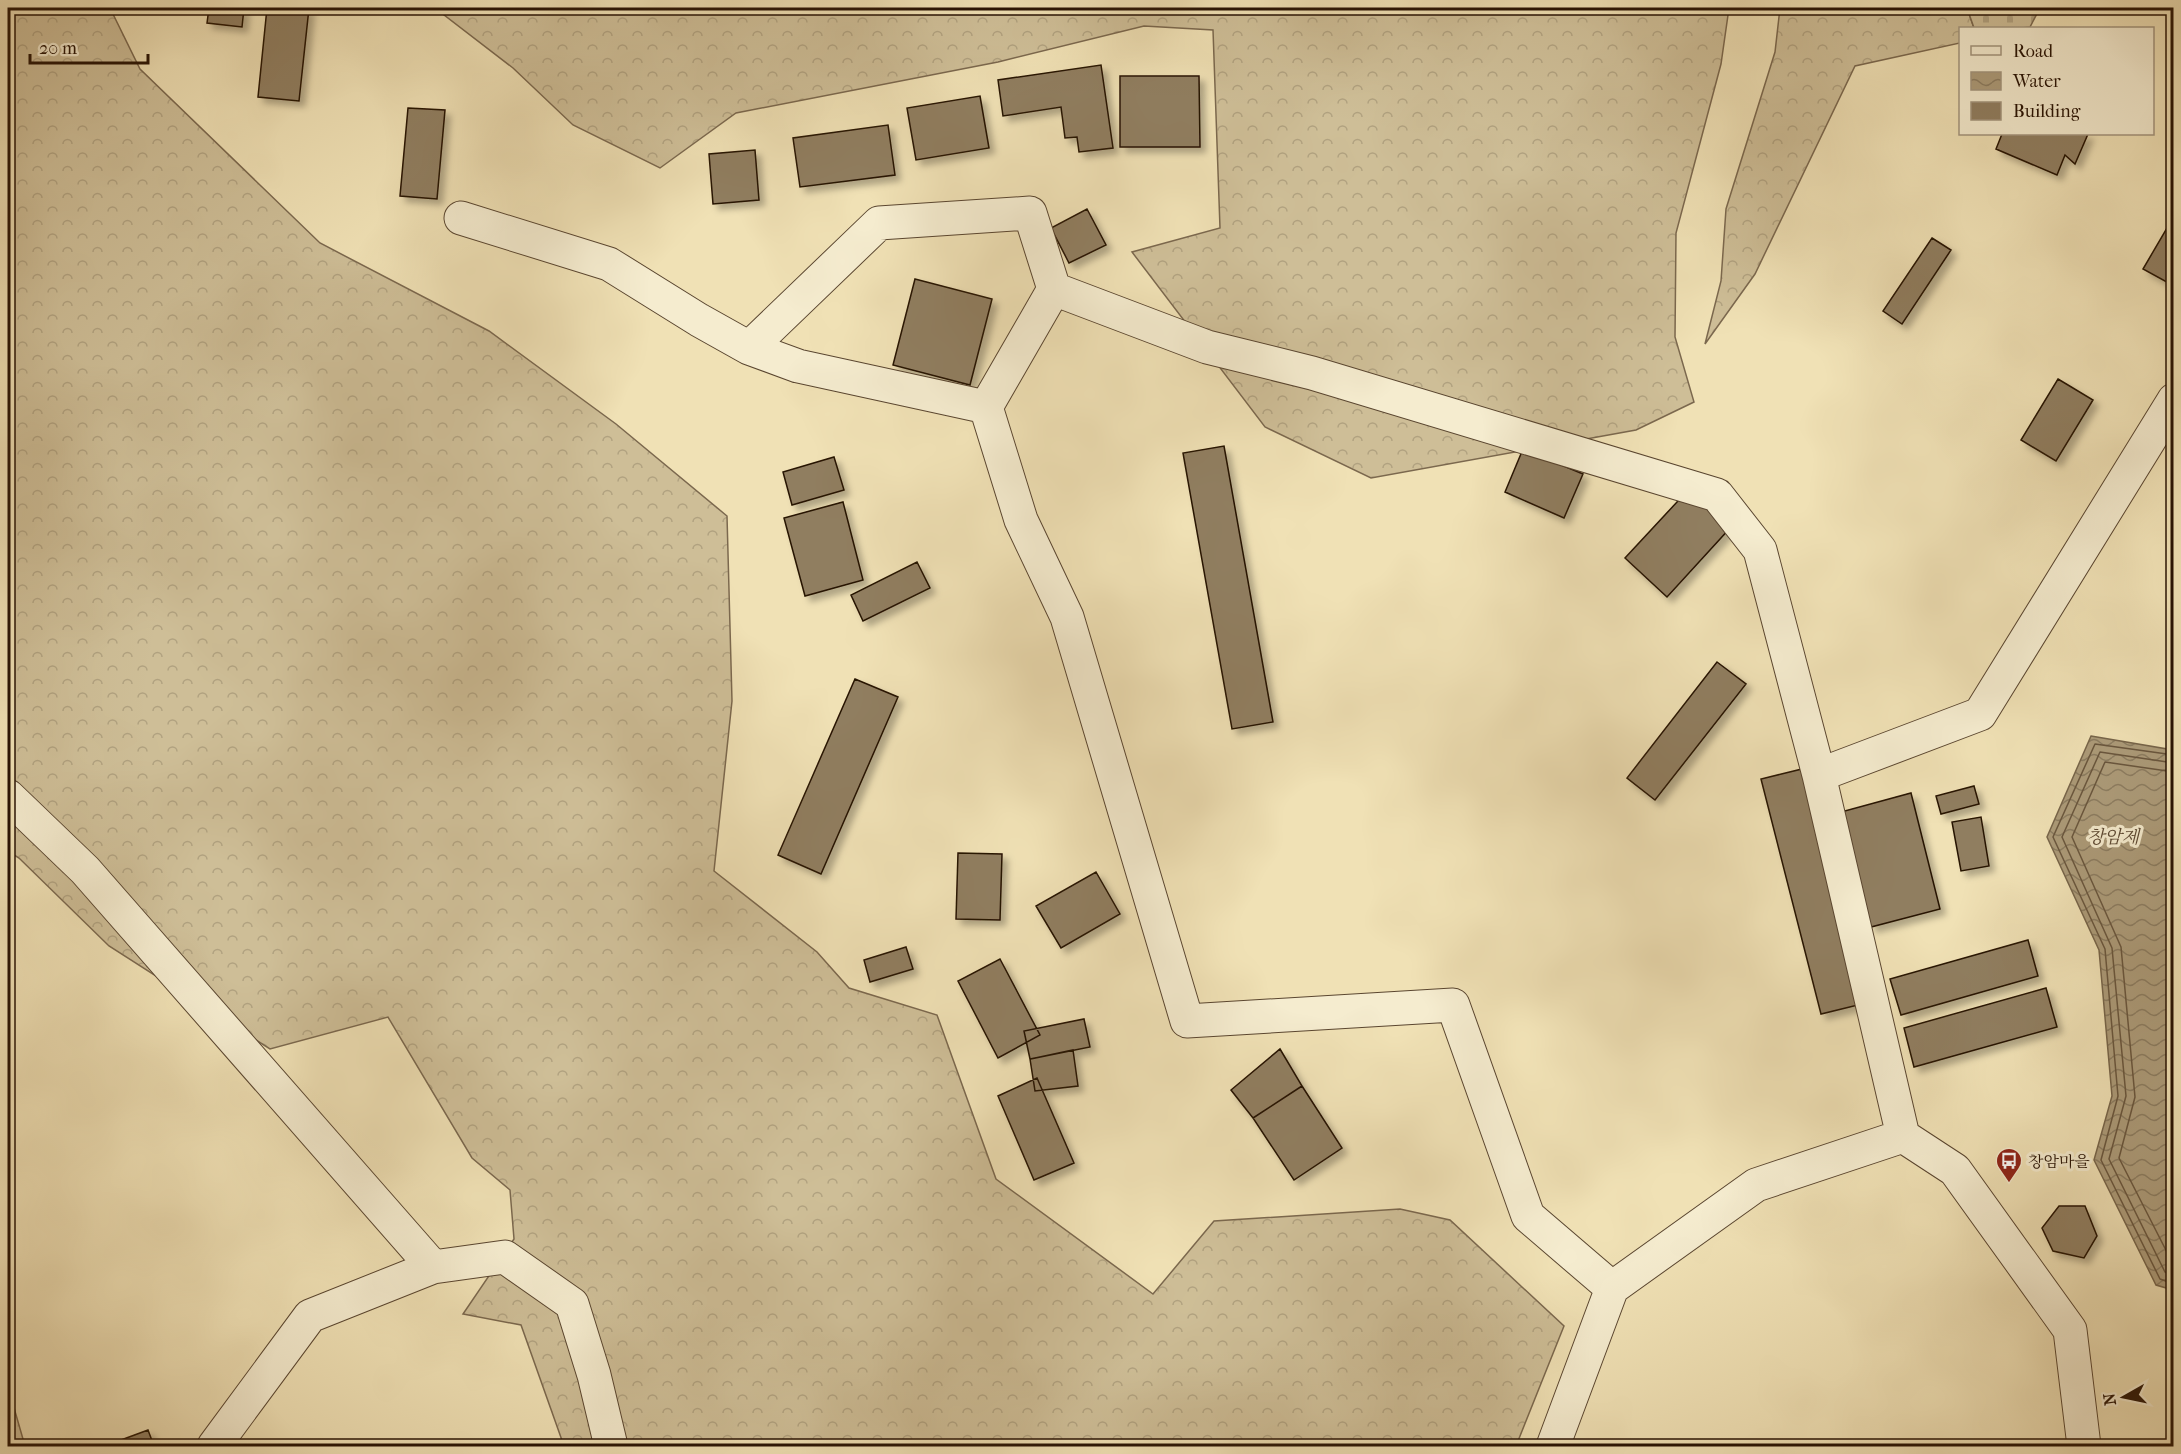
<svg xmlns="http://www.w3.org/2000/svg" width="2181" height="1454" font-family="'IM FELL French Canon','Noto Serif KR',serif">
<defs>
<pattern id="forest-crowns" width="20" height="18" patternUnits="userSpaceOnUse" patternTransform="scale(1.5)"><rect width="20" height="18" fill="#cebe97"/><path d="M2 6a3 3 0 1 1 6 0M12 15a3 3 0 1 1 6 0" fill="none" stroke="#b1a280"/></pattern>
<pattern id="cemetery-stones" width="16" height="16" patternUnits="userSpaceOnUse" patternTransform="scale(1.5)"><rect width="16" height="16" fill="#cebe97"/><path d="M2 7V4a2 2 0 0 1 4 0v3zM10 15v-3a2 2 0 0 1 4 0v3z" fill="#b1a280"/></pattern>
<pattern id="water-waves" width="16" height="10" patternUnits="userSpaceOnUse" patternTransform="scale(1.5)"><rect width="16" height="10" fill="#ac9b79"/><path d="M0 5q4-4 8 0t8 0" fill="none" stroke="#8c7d61"/></pattern>
<filter id="shadow"><feDropShadow dx="5.5" dy="5.5" stdDeviation="3" flood-color="#0004"/></filter>
</defs>
<rect width="100%" height="100%" fill="#f0e1b5"/>
<filter id="stains"><feTurbulence type="fractalNoise" baseFrequency=".00333" numOctaves="4"/><feColorMatrix values="0 0 0 0 .2 0 0 0 0 .09 0 0 0 0 .02 0 0 0 .5 -.17"/></filter>
<radialGradient id="worn" r=".72"><stop offset=".6" stop-color="#630" stop-opacity="0"/><stop offset="1" stop-color="#630" stop-opacity=".3"/></radialGradient>
<path fill="url(#forest-crowns)" stroke="#7b684e" stroke-width="1.5" d="M8,8H110L140,69L320,243L489,331L616,424L727,516L732,701L714,871L817,952L849,988L937,1015L996,1179L1153,1294L1214,1221L1400,1209L1450,1220L1564,1326L1516,1446H564L521,1325L463,1314L514,1239L510,1190L472,1158L388,1017L270,1049L109,946L19,858L8,851Z
M435,8H1729L1721,64L1676,233L1675,337L1694,402L1636,430L1371,478L1265,427L1132,252L1220,228L1213,30L1144,26L998,62L736,113L660,168L573,125L513,68Z
M1780,8H1967L1974,28H1960V43L1855,66L1755,274L1705,344L1721,281L1726,209L1775,52Z
M8,1387L25,1446H19L8,1439Z"/>
<path fill="url(#cemetery-stones)" stroke="#7b684e" stroke-width="1.5" d="M1967,8H2040L2030,27L2022,28H1974Z"/>
<path fill="url(#water-waves)" stroke="#77654a" stroke-width="1.5" d="M2091,736L2173,750V1290L2156,1285L2094,1160L2112,1096L2099,950L2047,837Z"/>
<g fill="none" stroke-linecap="round" stroke-linejoin="round">
<path stroke="#6a573e" stroke-width="1.5" d="M2174,755L2095,744L2053,837L2105,949L2118,1096L2101,1160L2160,1279L2174,1284
M2174,763L2100,752L2062,837L2112,948L2126,1096L2109,1159L2165,1272L2174,1276
M2174,772L2105,762L2072,837L2121,947L2135,1097L2119,1158L2174,1266"/>
</g>
<path fill="#907e60" stroke="#281304" stroke-width="1.5" filter="url(#shadow)" d="M209,8H244L242,27L207,23Z
M267,8H309L299,101L258,97Z
M1101,65L1113,148L1079,152L1077,137L1065,138L1061,107L1003,116L998,80Z
M1120,76H1199L1200,147H1120Z
M980,96L989,148L916,160L907,108Z
M408,108L445,110L437,199L400,196Z
M888,125L895,175L800,187L793,138Z
M2002,134H2088L2075,164L2065,155L2057,175L1996,149Z
M755,150L759,200L713,204L709,154Z
M1087,209L1106,245L1069,263L1051,228Z
M2174,216V286L2143,269Z
M1932,238L1951,250L1902,324L1883,311Z
M915,279L992,299L970,385L893,365Z
M2058,379L2093,400L2056,461L2021,440Z
M1224,446L1273,722L1232,729L1183,453Z
M1523,449L1583,474L1564,518L1505,492Z
M834,457L844,490L792,505L783,472Z
M1690,488L1731,527L1667,597L1625,558Z
M843,502L863,580L805,596L784,518Z
M917,562L930,588L863,621L851,595Z
M1717,662L1746,684L1655,800L1627,778Z
M855,679L898,697L821,874L778,855Z
M1802,769L1862,1004L1821,1014L1761,779Z
M1974,786L1979,804L1941,814L1936,796Z
M1911,793L1940,909L1871,927L1841,812Z
M1981,817L1989,866L1961,871L1952,822Z
M958,853L1002,854L1000,920L956,919Z
M1096,872L1120,914L1061,948L1036,906Z
M2028,940L2038,976L1901,1015L1890,979Z
M906,947L913,969L870,982L864,960Z
M1000,959L1040,1035L998,1058L958,981Z
M2046,988L2057,1027L1914,1067L1904,1028Z
M1084,1019L1090,1047L1030,1059L1024,1031Z
M1280,1049L1302,1086L1253,1118L1231,1090Z
M1073,1050L1078,1086L1035,1091L1030,1059Z
M1037,1078L1074,1163L1034,1180L998,1096Z
M1302,1086L1342,1148L1294,1180L1253,1118Z
M2059,1206H2085L2097,1236L2084,1258L2053,1251L2042,1228Z
M148,1430L154,1446H123L121,1440Z"/>
<g fill="none" stroke-linecap="round" stroke-linejoin="round">
<defs>
<path id="street" d="M461,218L609,264L699,320L749,348L798,366L986,407L1021,520L1067,617L1187,1021L1453,1005L1528,1216L1612,1288
M749,348L879,223L1030,213L1054,289
M986,407L1054,289L1207,347L1312,373L1717,495L1760,550L1819,775L1903,1136L1955,1170L2070,1330L2084,1446
M1819,775L1980,714L2174,400
M8,796L85,870L433,1267
M214,1446L310,1316L433,1267L505,1257L572,1304L594,1375L611,1446
M1553,1446L1612,1288L1756,1185L1903,1136"/>
</defs>
<use href="#street" stroke="#5a4630" stroke-width="35"/>
<use href="#street" stroke="#f5eccf" stroke-width="33"/>
</g>
<defs>
<symbol id="bus-pin" viewBox="-11 -11 22 30"><path d="M0 17L-7.5 6A9.5 9.5 0 1 1 7.5 6Z" fill="#8f2418" stroke="#f5eccf"/><path d="M-5-6H5V4H4V6H2V4H-2V6H-4V4H-5ZM-3.5-4V0h7V-4ZM-3.5 1.2v1.5H-2V1.2ZM2 1.2v1.5H3.5V1.2Z" fill="#fff"/></symbol>
</defs>
<g fill-rule="evenodd">
<use href="#bus-pin" x="1994" y="1146" width="30" height="40"/>
</g>
<g text-anchor="middle" stroke-width="6" stroke-linejoin="round" paint-order="stroke">
<g font-size="16" fill="#281304" stroke="#f5eccf" text-anchor="start">
<text x="2028" y="1167">창암마을</text>
</g>
<g font-size="18" font-style="italic" fill="#5d4933" stroke="#f5eccf">
<text x="2113" y="843">창암제</text>
</g>
</g>
<rect width="2181" height="1454" fill="none" stroke="#f0e1b5" stroke-width="30"/>
<rect x="9" y="9" width="2163" height="1436" fill="none" stroke="#281304" stroke-width="3"/>
<rect x="15" y="15" width="2151" height="1424" fill="none" stroke="#281304" stroke-width="1.5"/>
<rect x="1959" y="27" width="195" height="108" fill="#f5eccf" stroke="#a3957e" stroke-width="1.5"/>
<rect x="1971" y="46" width="30" height="9" fill="#f5eccf" stroke="#a3957e" stroke-width="1.5"/>
<text x="2013" y="57" font-size="18" fill="#281304">Road</text>
<rect x="1971" y="72" width="30" height="18" fill="url(#water-waves)" stroke="#a3957e" stroke-width="1.5"/>
<text x="2013" y="87" font-size="18" fill="#281304">Water</text>
<rect x="1971" y="102" width="30" height="18" fill="#907e60" stroke="#a3957e" stroke-width="1.5"/>
<text x="2013" y="117" font-size="18" fill="#281304">Building</text>
<g transform="translate(2124 1397) rotate(261)" stroke="#f5eccf" stroke-width="4.5" paint-order="stroke">
<path d="M0-4.5L10 22L0 15L-10 22Z" fill="#281304"/>
<text y="-9" font-size="16" font-weight="bold" text-anchor="middle" fill="#281304">N</text>
</g>
<path d="M30 54v9h118v-9" fill="none" stroke="#281304" stroke-width="3"/>
<text x="39" y="54" font-size="18" fill="#281304" stroke="#f5eccf" stroke-width="4.5" paint-order="stroke">20 m</text>
<rect width="100%" height="100%" filter="url(#stains)"/>
<rect width="100%" height="100%" fill="url(#worn)"/>
</svg>
